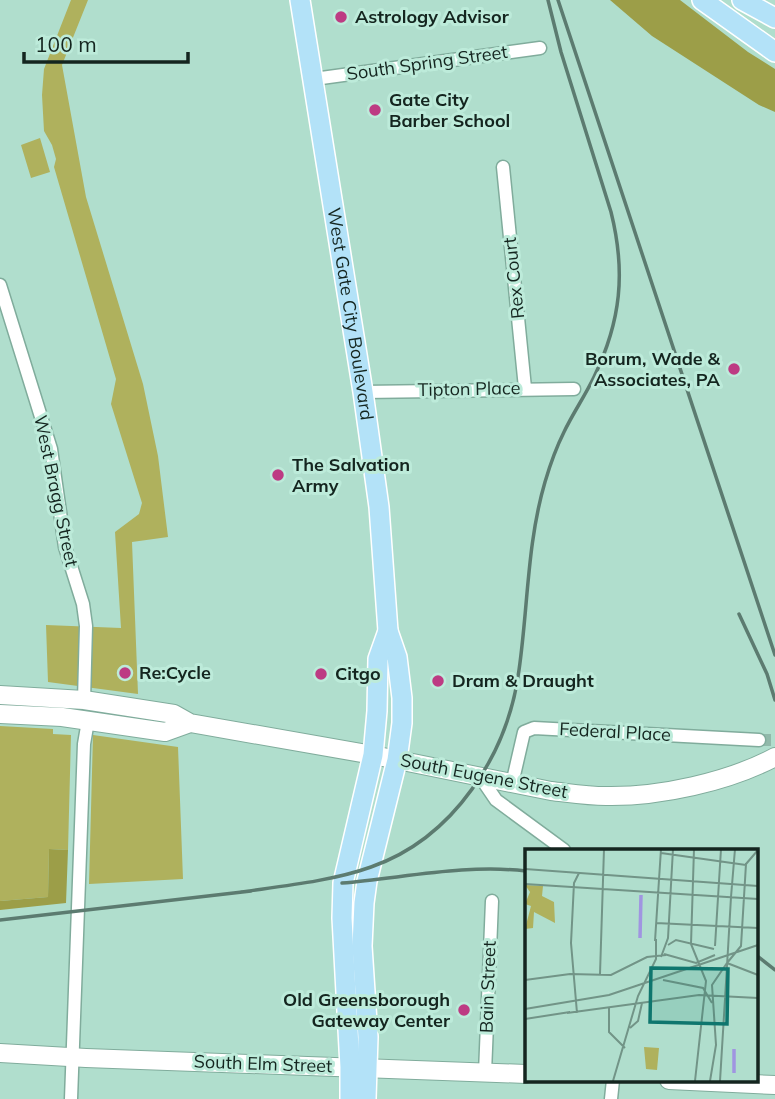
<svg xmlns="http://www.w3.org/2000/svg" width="775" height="1099" font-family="Mulish,sans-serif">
<rect width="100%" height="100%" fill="#b0decd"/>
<path fill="#afb15d" d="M71,0H88L62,65L86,197L143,384L158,456L168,537L132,542L138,694L48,682L46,625L121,628L115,532L139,514L142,503L111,404L116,379L54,167L56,159L52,145L44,131L42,95L44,69Z
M40,138L50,172L31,178L21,145Z
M0,726L53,729V734L71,735L68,850L49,849L48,897L0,901Z
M93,735L178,747L183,879L89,884Z"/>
<path fill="#9c9e48" d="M610,0H680L748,52L775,69V112L759,105L652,36Z
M49,849L68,850L66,903L0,910V901L48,897Z"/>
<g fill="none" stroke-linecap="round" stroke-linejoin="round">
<path stroke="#91b9aa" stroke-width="12" stroke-dasharray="12 6" stroke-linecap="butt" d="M759,740H775"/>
<defs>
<path id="street" d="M314,79L540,48
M503,167L525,388
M0,285L51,449L65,547L83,604L86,626L84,700
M363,392L574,389
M481,778L496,800L564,850
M512,784L524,732L534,728L759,740
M485,1073L492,901
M71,1099L84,744L88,721
M611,1099L613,1080"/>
<path id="secondary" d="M0,695L84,700L174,714L190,723L373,755L551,791C569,793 587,796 606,796C659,797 728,782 775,757
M0,714L62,717L165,732L190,723
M0,1053L86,1058L526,1074
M669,1080L775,1085"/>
<g id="primary">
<path id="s1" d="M300,0L363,392L379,507L388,631L397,657L402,698V723L397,760L367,881L364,903L362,946L368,1037L366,1099"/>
<path d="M702,0L775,52"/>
<path d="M742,0L775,18"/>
<path d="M350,1099V1067L342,918L343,883L373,755L377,711L378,659L388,631"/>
</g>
</defs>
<use href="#street" stroke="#80ac9c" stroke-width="15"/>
<use href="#secondary" stroke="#80ac9c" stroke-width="20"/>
<use href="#primary" stroke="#fff" stroke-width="22"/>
<use href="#street" stroke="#fff" stroke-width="12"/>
<use href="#secondary" stroke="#fff" stroke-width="18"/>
<use href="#primary" stroke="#b3e2f8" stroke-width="19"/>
<path stroke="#5c7b70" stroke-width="3.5" d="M558,0L775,655
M739,614L767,674L775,700
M342,883C403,878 465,864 526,871
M241,892C283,886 332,881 371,867C454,838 508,754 519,670C528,608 527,543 545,482C550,465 556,448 564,432C573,413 585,396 594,377C621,321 626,272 611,212L561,52L548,0
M0,920L251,891
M756,955L775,970"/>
</g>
<g fill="#bd3b83" stroke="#bdebda" stroke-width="2.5">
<circle cx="341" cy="17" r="7"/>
<circle cx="375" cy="110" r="7"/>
<circle cx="734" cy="369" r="7"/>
<circle cx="278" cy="475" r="7"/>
<circle cx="125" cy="673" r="7"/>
<circle cx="321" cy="674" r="7"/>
<circle cx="438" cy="681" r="7"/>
<circle cx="464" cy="1010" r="7"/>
</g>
<g text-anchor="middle" stroke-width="6" stroke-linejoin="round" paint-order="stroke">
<g font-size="18" font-weight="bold" fill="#14251f" stroke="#bdebda" text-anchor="start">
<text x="355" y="23">Astrology Advisor</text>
<text x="389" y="106">Gate City<tspan x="389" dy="21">Barber School</tspan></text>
<text x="720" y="365" text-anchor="end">Borum, Wade &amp;<tspan x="720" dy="21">Associates, PA</tspan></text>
<text x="292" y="471">The Salvation<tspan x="292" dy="21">Army</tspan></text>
<text x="139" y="679">Re:Cycle</text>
<text x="335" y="680">Citgo</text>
<text x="452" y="687">Dram &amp; Draught</text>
<text x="450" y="1006" text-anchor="end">Old Greensborough<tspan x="450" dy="21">Gateway Center</tspan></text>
</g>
<g font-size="18" fill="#14251f" stroke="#bdebda">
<text transform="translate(427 63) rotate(-8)" y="6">South Spring Street</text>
<text transform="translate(514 278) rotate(-96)" y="6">Rex Court</text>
<text dy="6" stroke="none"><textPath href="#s1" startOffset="318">West Gate City Boulevard</textPath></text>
<text transform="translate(469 389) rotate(-1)" y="6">Tipton Place</text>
<text transform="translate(56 491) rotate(78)" y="6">West Bragg Street</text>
<text transform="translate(615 732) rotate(3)" y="6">Federal Place</text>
<text transform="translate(484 776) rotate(11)" y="6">South Eugene Street</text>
<text transform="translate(488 987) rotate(-88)" y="6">Bain Street</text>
<text transform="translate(263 1064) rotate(2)" y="6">South Elm Street</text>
</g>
</g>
<g transform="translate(525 849)">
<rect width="233" height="233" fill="#b0decd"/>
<path d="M0,36L18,37L17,47L29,53L30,74L9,63L8,79L0,80L6,57L0,55L5,43ZM119,198L134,199L132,221L121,220Z" fill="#afb15d"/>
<path fill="none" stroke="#a095e1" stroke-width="3.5" d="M115,89L116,46M209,200V224"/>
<path fill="none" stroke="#729487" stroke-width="2" d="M169,0L166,95L181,132L170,232M136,4L221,16M0,20L233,37M0,35L233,50M206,48L210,0M131,74L233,79M130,92L136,0M143,96L151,91L189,100M190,97L196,0M203,100L206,48M139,105L171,114L190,106M136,108L143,89L148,0M202,114L216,97L221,15L233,1M202,114L233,126M75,125L79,0M0,131L45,125L86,126L122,108L141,106M138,131L178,139L187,154M200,150L203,100M84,158V183L100,199M0,160L84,146L233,96M42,164L174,146L233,149M52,164L46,94L49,34L54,24M0,170L45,163M105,179L113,172L117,154M88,232L113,147L131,110V90M185,232L191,196L187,136L204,111M195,232L200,150"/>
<path fill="#0f766e" fill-opacity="0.15" stroke="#0f766e" stroke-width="3.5" d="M126,119L203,120L202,175L125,173Z"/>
<rect width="233" height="233" fill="none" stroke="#14251f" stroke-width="3.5"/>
</g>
<path d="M24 52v10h164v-10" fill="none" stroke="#14251f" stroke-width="3.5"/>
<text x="35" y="52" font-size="21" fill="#14251f" stroke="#bdebda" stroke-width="5" paint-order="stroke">100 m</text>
</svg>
